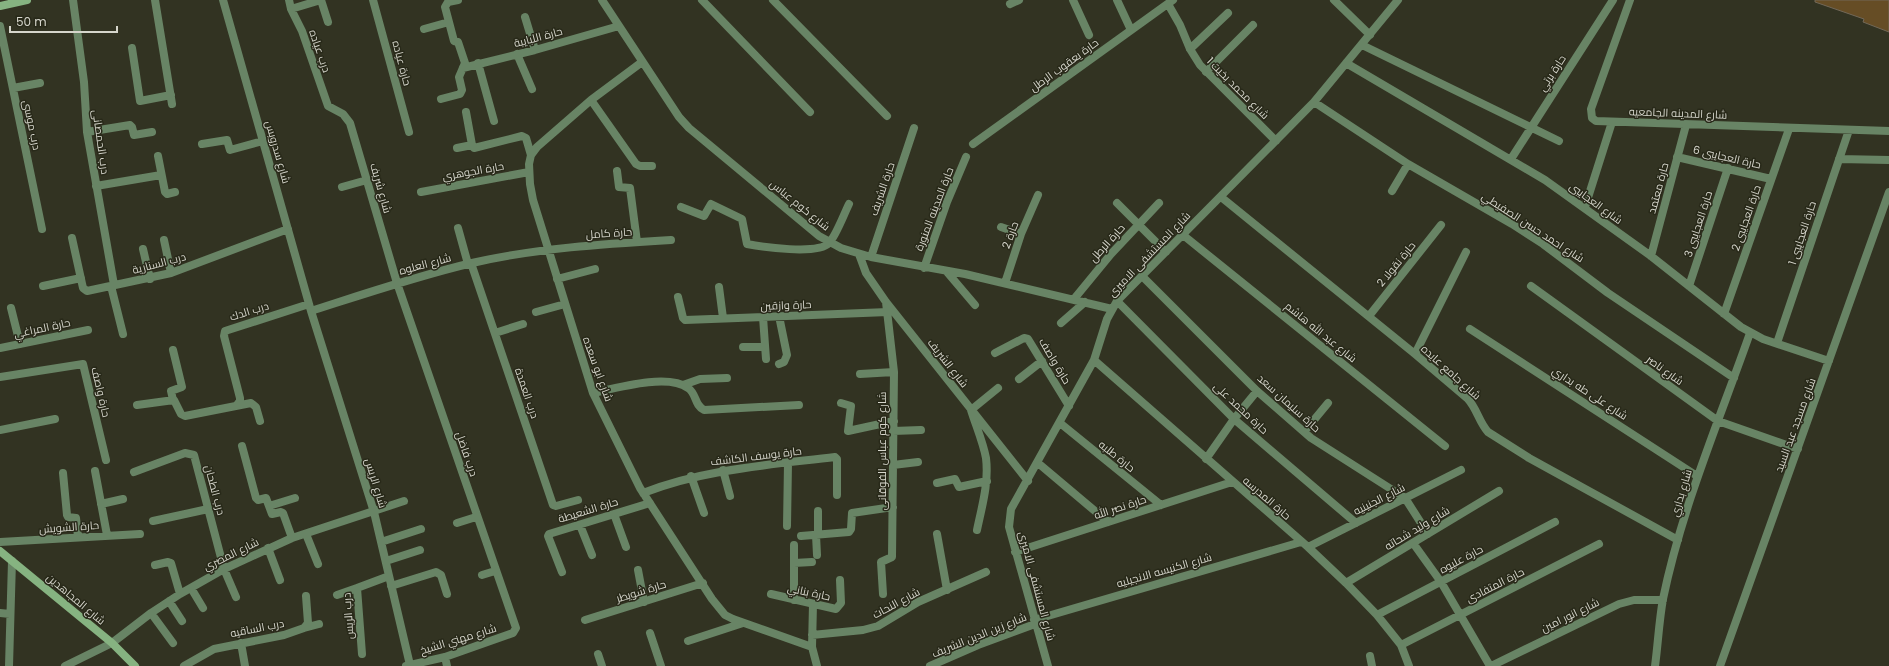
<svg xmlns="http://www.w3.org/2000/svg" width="1889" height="666" font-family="Poppins,Cairo,sans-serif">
<rect width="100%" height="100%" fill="#323322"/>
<path fill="#664d25" stroke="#726858" d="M1815,0H1889V32L1863,22L1864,19L1815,2Z"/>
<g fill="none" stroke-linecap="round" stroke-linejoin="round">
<path stroke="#688465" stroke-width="8" d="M73,0L84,82L87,132L114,285
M155,0L172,104
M223,0L311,311L374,512L410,665
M289,0L291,9L302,31L328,106L343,114L350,123L397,283L516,628L513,633L445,657L406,666
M321,0L328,22
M373,0L409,132
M602,0L679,117L689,128L819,236L841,248L871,257L965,274L1112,309
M702,0L810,112
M773,0L887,116
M1073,0L1089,35
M1117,0L1131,30
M1334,0L1370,35
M1630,0L1591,109L1592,118L1596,121L1889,131
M1010,4L1019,0
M1168,4L1180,25L1190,49L1200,65L1276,141
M291,9L321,0
M525,17L535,50
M0,26L42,229
M424,29L449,22
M1362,45L1559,141
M132,48L140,101L171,95
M1190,49L1228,13
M517,54L532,89
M642,62L591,100L537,147L531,155L529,164L530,184L533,200L593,393L640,488L712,599L725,615L733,619L812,647
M478,63L494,121
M1346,63L1545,180L1651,256L1741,327L1763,339L1829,361
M463,68L535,50L619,26
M1206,72L1253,25
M13,88L40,83
M441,99L460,94L462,90L459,77L465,63L458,42L454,41L445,7L448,2L458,0
M591,100L636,164L640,166H652
M1314,102L1408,164L1512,224L1543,244L1608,293L1734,378
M466,112L472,145L474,148L522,136L526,138L531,155
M87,132L130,125L132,127L134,135L152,132
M202,144L227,140L230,150L263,141
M973,144L1173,0
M457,148L472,145
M158,156L165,192L167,194L175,192
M1677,157L1771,179
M1511,159L1613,0
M1839,159L1889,160
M617,171L619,187L630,188L637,242
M96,186L161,175
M342,187L367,180
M1392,191L1408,164
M421,192L529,172
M1221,197L1415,354L1468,399C1477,409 1479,422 1488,432L1529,458L1678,540
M1117,203L1166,252
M681,207L704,216L711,204L742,219L747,244C762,247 818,255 829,243C836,236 844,214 849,204
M1585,207L1612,122
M1001,227L1021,234
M458,228L468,264
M1183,235L1445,446
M72,238L83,288L87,291L171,273L288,229
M164,240L171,273
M143,249L150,279
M859,254L866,273L886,302L1028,481
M1651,256L1686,125
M871,257L914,128
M471,263L553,505L556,506L578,500
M924,268L947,202L966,157
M947,272L975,305
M1142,276L1257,391L1311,438L1405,498L1428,534
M557,279L595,269
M1005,283L1021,234L1038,195
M43,286L81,278
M111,286L123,334
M1531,286L1718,421L1798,449
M1689,286L1728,168
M719,287L723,318
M678,297L683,318L685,320L888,312
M1074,299L1111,254L1159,203
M1117,301L1234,419L1356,523
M11,308L20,344
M311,311C364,294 417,276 472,263C537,248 604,244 671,240
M536,312L565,304
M1724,314L1789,129
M1369,316L1441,225
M763,317L766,359
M1061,323L1085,302
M1470,329L1697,476
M495,333L523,324
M1777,343L1849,130
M743,347H765
M0,348L88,330
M173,350L182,387L171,391L173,400
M995,353L1024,338L1028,339L1069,406
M1415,354L1466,252
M1094,360L1308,547L1346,583L1377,615L1401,645L1409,666
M779,364L784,362L787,355L779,316
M860,374L894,372
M0,377L83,364L106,460
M1019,379L1042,361
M683,385L700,379L727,378
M593,393C616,388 668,373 688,388C697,394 694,405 704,410L799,405
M841,403L851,406L848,431L894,421
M137,405L174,400L181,414L185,416L251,403L256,407L260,421
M237,405L240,401V398L224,336L225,331L309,304
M1060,423L1161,505
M0,430L55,419
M893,431L921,430
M1304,432L1328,403
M242,446L256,498L258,500L266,498L272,514L281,512L283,513L292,538
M1206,459L1234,419L1257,391
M1038,463L1108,522
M893,465L918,462
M723,470L730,496
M95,471L107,535
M134,472L185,453L194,455L224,569L236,597
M63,473L67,515L68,517L76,518L78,537
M691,476L704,513
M937,483L955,479L959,487L987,481
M643,493C705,469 769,465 835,457L837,459V495
M101,504L123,499
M269,506L295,498
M818,511V535
M614,514L626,547
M153,521L208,509
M457,523L476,517
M580,525L592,555
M787,526L788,463
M977,530C982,506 989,483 986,458C983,442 976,426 971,410L998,388
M306,534L318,564
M937,534L947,590
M816,535L817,555
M801,536L849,532L851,529L852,513L893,507
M0,542L140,534
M381,542L421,529
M1413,543L1441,582L1490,666
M794,545V600
M1308,547L1461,470
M268,548L280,580
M1015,552L1232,482
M386,561L420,550
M794,563L812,562
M155,565L168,562L171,563L180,594
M638,570L644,602
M562,572L548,536L549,534L650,503
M482,575L495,571
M1346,583L1499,491
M391,586L436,572L441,575L447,594
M191,588L203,608
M771,594L836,609L841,603L840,580
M883,594L881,562L892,557L894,372L886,302
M337,595L357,588
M169,601L182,621
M813,604L812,647L817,666
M0,613L10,614
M151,613L173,643
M1377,615L1555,522
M585,620L703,583
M1034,620L1301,542
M304,628L319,624
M650,633L661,666
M812,635L863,630L878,626L918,602L986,572
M688,641L743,623
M241,643L245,666
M1401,645L1599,544
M362,654L357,588L389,576
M598,654L602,666
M1370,656L1372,666
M445,657L447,666
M9,666L12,561
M65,666L112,643L151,613L180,594L224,569L292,538L404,501
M184,666L214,649L284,635L304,628L308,623L306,596
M930,666L978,645L1035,624
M1048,666L1009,527L1011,509L1094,360L1107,319L1117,301L1314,102L1398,0
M1491,666L1619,604L1634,600H1663
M1655,666C1658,644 1659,621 1663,599C1682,507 1719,421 1750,333
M1720,666L1889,192"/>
<path stroke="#86b381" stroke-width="8" d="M0,6L27,0
M0,551L112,643L135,666"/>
</g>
<g text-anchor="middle" stroke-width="3" stroke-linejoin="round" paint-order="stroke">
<g font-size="11" fill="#d6d6cc" stroke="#282919">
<text transform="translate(538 37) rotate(-15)" y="4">حارة اللبايبة</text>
<text transform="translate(320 51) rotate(71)" y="4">درب عياده</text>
<text transform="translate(402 63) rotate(75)" y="4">حارة عياده</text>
<text transform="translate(1064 65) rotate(-36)" y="4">حارة يعقوب الرطل</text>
<text transform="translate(1552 73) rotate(-57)" y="4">حارة برتي</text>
<text transform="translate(1238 88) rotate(45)" y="4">شارع محمد بخيت 1</text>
<text transform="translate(1678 113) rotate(2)" y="4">شارع المدينه الجامعيه</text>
<text transform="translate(32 125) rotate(78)" y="4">درب موسى</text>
<text transform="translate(101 142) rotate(82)" y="4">درب الحمصانى</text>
<text transform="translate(278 152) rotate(74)" y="4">شارع سدرويس</text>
<text transform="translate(1727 157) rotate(13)" y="4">حارة العجايبى 6</text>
<text transform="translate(473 171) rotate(-10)" y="4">حارة الجوهري</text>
<text transform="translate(381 188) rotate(74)" y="4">شارع شريف</text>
<text transform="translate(1658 188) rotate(-75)" y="4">حارة معتمد</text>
<text transform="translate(882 189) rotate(-71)" y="4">حارة الشريف</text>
<text transform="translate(1596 203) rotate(36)" y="4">شارع العجايبى</text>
<text transform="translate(800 205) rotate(39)" y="4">شارع كوم عباس</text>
<text transform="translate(934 209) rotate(-69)" y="4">حارة المدينه المنورة</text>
<text transform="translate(1746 218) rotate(-71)" y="4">حارة العجايبى 2</text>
<text transform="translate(1698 224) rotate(-72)" y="4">حارة العجايبى 3</text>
<text transform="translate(1533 227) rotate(33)" y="4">شارع احمد حسن الصفيطي</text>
<text transform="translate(609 233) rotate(-4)" y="4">حارة كامل</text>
<text transform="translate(1802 233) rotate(-72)" y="4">حارة العجايبى 1</text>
<text transform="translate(1010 235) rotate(-70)" y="4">حارة 2</text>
<text transform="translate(1107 243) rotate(-48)" y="4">حارة الرطل</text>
<text transform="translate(1149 254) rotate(-46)" y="4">شارع المستشفى الاميرى</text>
<text transform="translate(159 263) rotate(-15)" y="4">درب السنارية</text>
<text transform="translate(425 264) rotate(-15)" y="4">شارع العلوه</text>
<text transform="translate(1396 264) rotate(-51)" y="4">حارة نقولا 2</text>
<text transform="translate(786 305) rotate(-2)" y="4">حارة وازقين</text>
<text transform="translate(249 311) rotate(-17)" y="4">درب الدك</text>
<text transform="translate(42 328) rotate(-12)" y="4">حارة المراغي</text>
<text transform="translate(1321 332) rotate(39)" y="4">شارع عبد الله هاشم</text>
<text transform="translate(1055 361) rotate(59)" y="4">حارة واصف</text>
<text transform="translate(948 363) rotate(52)" y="4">شارع الشريف</text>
<text transform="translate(598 369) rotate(70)" y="4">شارع ابو سعده</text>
<text transform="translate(1665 370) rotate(36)" y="4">شارع ناصر</text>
<text transform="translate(1451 372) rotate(42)" y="4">شارع جامع عايده</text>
<text transform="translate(101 392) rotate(77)" y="4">حارة واصف</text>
<text transform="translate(527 393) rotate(71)" y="4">درب العمدة</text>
<text transform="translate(1590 393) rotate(33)" y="4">شارع على طه بداري</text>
<text transform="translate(1289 403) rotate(42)" y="4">حارة سليمان سعد</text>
<text transform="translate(1241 408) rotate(43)" y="4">حارة محمد على</text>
<text transform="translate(1795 425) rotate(-70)" y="4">شارع مسجد عبد السيد</text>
<text transform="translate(882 451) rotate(-90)" y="4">شارع كوم عباس الفوقانى</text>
<text transform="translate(467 454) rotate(71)" y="4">درب فاضل</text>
<text transform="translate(756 456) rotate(-7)" y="4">حارة يوسف الكاشف</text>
<text transform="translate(1117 456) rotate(39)" y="4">حارة طلبه</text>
<text transform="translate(376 483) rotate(73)" y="4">شارع الريس</text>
<text transform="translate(215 490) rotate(75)" y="4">درب الطحان</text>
<text transform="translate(1681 493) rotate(-73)" y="4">شارع بداري</text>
<text transform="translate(1267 498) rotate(41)" y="4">حارة المدرسه</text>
<text transform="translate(1379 499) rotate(-27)" y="4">شارع الجنينيه</text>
<text transform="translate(1120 507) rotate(-18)" y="4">حارة نصر الله</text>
<text transform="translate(588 510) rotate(-17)" y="4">حارة الشعيطة</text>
<text transform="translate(69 527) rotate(-4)" y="4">حارة الشويش</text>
<text transform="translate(1417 528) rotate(-31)" y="4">شارع وليد شحاته</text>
<text transform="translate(231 554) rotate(-26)" y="4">شارع المصري</text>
<text transform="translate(1461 559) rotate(-28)" y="4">حارة عليوه</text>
<text transform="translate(1164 570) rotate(-16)" y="4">شارع الكنيسه الانجيليه</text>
<text transform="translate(1495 585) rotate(-27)" y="4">حارة المتفادى</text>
<text transform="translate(1037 586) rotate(75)" y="4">شارع المستشفى الاميرى</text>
<text transform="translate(641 591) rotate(-17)" y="4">حارة شويطر</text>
<text transform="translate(809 592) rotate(12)" y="4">حارة بناني</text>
<text transform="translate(76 599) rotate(40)" y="4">شارع المجاهدين</text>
<text transform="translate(896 603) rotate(-28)" y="4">شارع النحات</text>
<text transform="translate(1570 615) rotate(-26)" y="4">شارع انور امين</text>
<text transform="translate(348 616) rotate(-94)" y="4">درب الريس</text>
<text transform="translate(257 628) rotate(-11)" y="4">درب الساقيه</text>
<text transform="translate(979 635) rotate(-22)" y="4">شارع زين الدين الشريف</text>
<text transform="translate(458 639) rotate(-17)" y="4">شارع مهني الشيخ</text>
</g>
</g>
<path d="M10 26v6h107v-6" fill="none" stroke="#d6d6cc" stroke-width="2"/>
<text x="16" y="26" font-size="12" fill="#d6d6cc" stroke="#282919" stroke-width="3" paint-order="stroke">50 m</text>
</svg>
